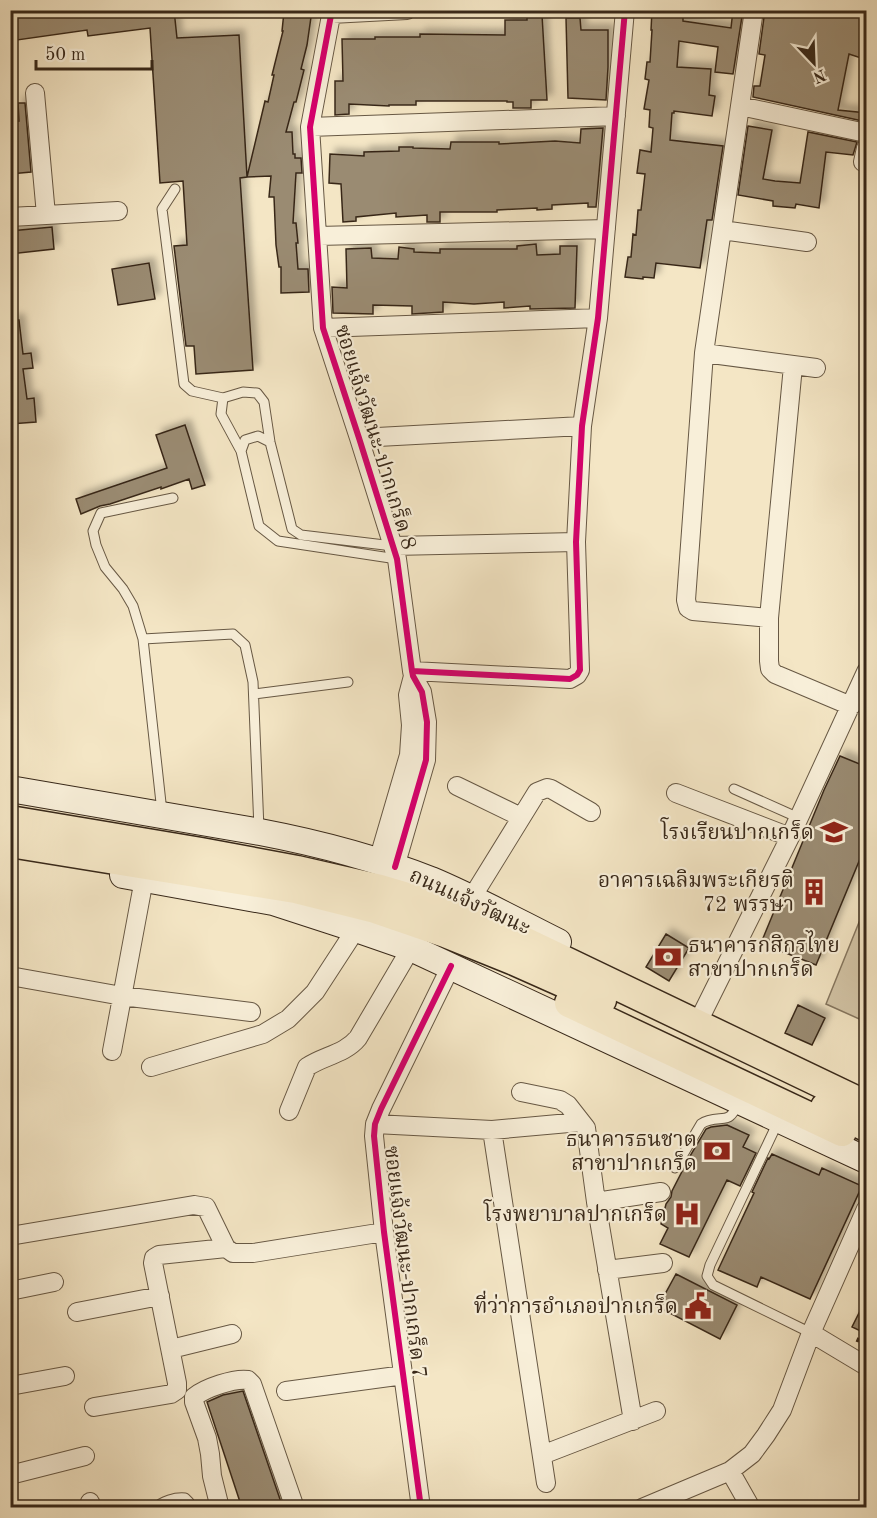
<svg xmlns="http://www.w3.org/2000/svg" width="877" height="1518" font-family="'Old Standard TT','Noto Serif Thai',serif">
<defs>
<filter id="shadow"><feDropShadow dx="5.5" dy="-5.5" stdDeviation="3" flood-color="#0004"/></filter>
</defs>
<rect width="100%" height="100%" fill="#f4e6c5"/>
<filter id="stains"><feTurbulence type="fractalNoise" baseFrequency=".00333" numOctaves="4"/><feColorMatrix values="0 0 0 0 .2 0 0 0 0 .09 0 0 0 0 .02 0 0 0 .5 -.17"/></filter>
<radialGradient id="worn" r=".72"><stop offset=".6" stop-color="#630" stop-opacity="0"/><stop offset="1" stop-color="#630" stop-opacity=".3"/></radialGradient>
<path fill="#d4c6a8" stroke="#867760" stroke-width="1.5" d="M866,905V1022L826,1004Z"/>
<path fill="#9a8b72" stroke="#382819" stroke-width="1.5" filter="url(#shadow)" d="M58,10H72V16L112,10H174L177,38L239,35L247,177L240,178L253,370L196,374L194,346H186L174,246L187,245L183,181L160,183L150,28L88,36L87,30L10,41V17Z
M652,10H683V21L731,28L733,10H743L733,74L715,72L718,47L679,41L677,67L711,69L709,95L715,96L712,116L674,111V113H672L670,140L723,146L712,220H707L700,268L656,263L654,278L643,277V279L625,277L628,257H631L633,234L636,235L638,210H641L645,174L637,173L640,150L651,152L653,128L649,127L650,110L644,109L649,80L645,79L647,62H650L652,30H651Z
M765,10H867V60L849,54L838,110L867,113V122L753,97L754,86H760L765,55L759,54Z
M284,12L311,17L307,45L301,69L304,70L296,102H294L286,132H292L293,154H295V158H301L302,173H296L293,223H296L298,243H296L298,269H308L309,292L281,293V267H279L276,245L274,197H269L271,176L247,177L265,101L268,102L274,75H272L283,31H282Z
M542,15L547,100H531V108H513V102H507V101H416V105H389V106L349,104V114L335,115V81H343L342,39H375V37H420V34L505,35V20H527V16Z
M566,18H580L581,30H608V67L606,100L568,98Z
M18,103H25L31,172L10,174V122L19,121Z
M748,126L772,130L763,179L775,181L800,183L808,132L857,142L853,155L826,152L819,208L796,204L795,208L773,206V201L738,195Z
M603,128L596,207H588V203L552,205V209L537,210V208L497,210V212H440V222H427V215L396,217V213L356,217V221L343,222L341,184L329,183L330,154L364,156V152L399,151V147H413V148L450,149L451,142H499V144L555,141L580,143L581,129Z
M52,227L54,249L10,254V231Z
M536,244L537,255L560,254V246H577L575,308L530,309V306L504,308V302L474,304L443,302V312L412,314V306L373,305V314L333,313L332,287L347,288L346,249L371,248L372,258L398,259L399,247L414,249V252L440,253V249H517V246Z
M149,263L155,299L118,305L112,269Z
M10,320H19L23,354L31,353L33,368L23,369L27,399L34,398L36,422L10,424Z
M185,425L205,485L192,489L189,479L161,489V487L110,504L100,506L81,514L76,499L167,468L156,435Z
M840,756L867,767V842L816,965L761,943L824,790Z
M666,934L689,948L669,981L646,967Z
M798,1005L825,1018L812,1045L785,1033Z
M727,1125L749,1135L743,1147L756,1153L740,1186L727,1180L689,1257L660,1244L668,1228L661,1224L666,1204L671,1197L672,1191L690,1156L706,1129L711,1127Z
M772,1154L819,1175L822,1168L862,1186L810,1299L761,1277L757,1287L718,1270L754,1193L752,1192L768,1158L769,1159Z
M676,1274L737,1305L720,1339L658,1307Z
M867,1297V1334L852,1327Z
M243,1391L283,1508H242L207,1402L223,1395Z"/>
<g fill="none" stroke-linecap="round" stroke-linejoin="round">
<defs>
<path id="lane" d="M175,189L162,209L184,384L192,391L223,398L243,392L257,393L264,402L270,442L292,529L301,535L393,546
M223,398L221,414L241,451L259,526L278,541L397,559
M241,451L245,440L258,436L270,442
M143,639L233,634L245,645L253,682L259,829
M254,694L348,682
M734,789L799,818
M162,812L143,639L133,606L123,589L105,567L96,545L93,531L101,513L173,498
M778,1122L710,1265L707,1276L713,1285L811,1333
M675,1168L701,1124C712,1116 725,1121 730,1116C734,1113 736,1107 739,1103
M156,1508C161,1501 176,1497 185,1498L189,1502L190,1508"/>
<path id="street" d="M332,10L310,127L323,328L359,438L397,559L412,671L413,676L422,692L427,722L426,760L395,867
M754,10L704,353L686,600L688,608L693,611L769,618
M331,14L407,10
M35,93L46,215
M740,106L866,133
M310,127L616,116
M863,162L866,148
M10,217L118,211
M722,230L807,242
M318,236L606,229
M323,328L598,318
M704,353L816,368
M793,366L769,618V661L770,669L775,674L851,706
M359,438L582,426
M393,546L576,542
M412,671L570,679L577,675L580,670L576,542L582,426L598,318L625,10
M457,786L521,817
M676,793L790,837
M378,861L409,755L411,725L408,695L413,676
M471,899L537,792L547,788L551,789L591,812
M10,976L122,996L251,1012
M702,1014L790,837L866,672
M112,1051L144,879
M151,1067L263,1034L288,1019L315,992L356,929
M521,1092L560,1100L568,1105L586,1128L596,1202L633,1421
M289,1111L307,1067C323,1056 345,1054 358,1038L411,948
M375,1124L492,1130L580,1122
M492,1130L546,1483
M596,1202L661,1192
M10,1236L194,1205L206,1207L226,1248L233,1253H253L384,1232
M607,1270L663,1263
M10,1291L54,1282
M77,1312L160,1296
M811,1333L866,1366
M171,1349L232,1334
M10,1386L65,1376
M286,1391L404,1375
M94,1407L171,1394L177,1390V1383L153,1263L154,1258L159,1255L226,1248
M542,1455L656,1411
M730,1471L751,1508
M10,1475L85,1456
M90,1502L92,1508
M220,1508L212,1476L210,1454L207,1438L194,1402V1397C205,1388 234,1378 248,1380L252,1384L295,1508
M421,1508L384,1232L374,1136L375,1124L381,1109L451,966
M642,1508L730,1471L752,1454L766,1435L782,1410L811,1333L866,1209"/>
<path id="secondary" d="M10,789L260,832C318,843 375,858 431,880C474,898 516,921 558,942
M123,875L273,902L356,929L411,948L866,1160"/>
<path id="primary" d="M10,820L201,852L297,870L380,889L444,908L507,933L866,1105
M10,843L295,889L375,909L445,933L512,960L602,1000
M569,1003L842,1132
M825,1107L866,1127"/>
</defs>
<use href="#lane" stroke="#675844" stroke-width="11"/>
<use href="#street" stroke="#675844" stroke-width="20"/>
<use href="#secondary" stroke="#382819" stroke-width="28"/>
<use href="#primary" stroke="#382819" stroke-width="31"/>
<path stroke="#382819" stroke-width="3" stroke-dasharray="4.5 3" stroke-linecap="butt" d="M857,1342L866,1322"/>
<use href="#lane" stroke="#f8efd9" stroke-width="9"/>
<use href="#street" stroke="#f8efd9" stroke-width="18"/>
<use href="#secondary" stroke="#f8efd9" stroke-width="26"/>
<use href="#primary" stroke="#f4e6c5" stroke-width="28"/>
<defs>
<path id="cycleway" d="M332,10L310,127L323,328L359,438L397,559L412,671L413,676L422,692L427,722L426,760L395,867
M412,671L570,679L577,675L580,670L576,542L582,426L598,318L625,10
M421,1508L384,1232L374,1136L375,1124L381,1109L451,966"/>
</defs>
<use href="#cycleway" stroke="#f8efd9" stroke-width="10"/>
<use href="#cycleway" stroke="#d6006c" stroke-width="6"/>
</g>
<defs>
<symbol id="school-bare" viewBox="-9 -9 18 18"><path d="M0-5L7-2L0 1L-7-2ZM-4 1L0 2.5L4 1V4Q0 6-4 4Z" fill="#8f2418" stroke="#f8efd9" stroke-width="2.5" paint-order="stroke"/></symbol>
<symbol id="building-bare" viewBox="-9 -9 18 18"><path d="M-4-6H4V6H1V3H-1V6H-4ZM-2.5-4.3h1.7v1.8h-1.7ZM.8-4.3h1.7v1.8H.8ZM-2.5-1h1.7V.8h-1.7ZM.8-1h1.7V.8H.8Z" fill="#8f2418" stroke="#f8efd9" stroke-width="2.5" paint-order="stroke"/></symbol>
<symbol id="bank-bare" viewBox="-9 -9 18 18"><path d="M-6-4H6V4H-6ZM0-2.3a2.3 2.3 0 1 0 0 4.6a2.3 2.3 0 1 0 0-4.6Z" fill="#8f2418" stroke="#f8efd9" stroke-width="2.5" paint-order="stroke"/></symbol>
<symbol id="hospital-bare" viewBox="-9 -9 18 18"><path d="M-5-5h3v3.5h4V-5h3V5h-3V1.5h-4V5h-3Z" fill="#8f2418" stroke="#f8efd9" stroke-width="2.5" paint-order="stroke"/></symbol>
<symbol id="civic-bare" viewBox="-9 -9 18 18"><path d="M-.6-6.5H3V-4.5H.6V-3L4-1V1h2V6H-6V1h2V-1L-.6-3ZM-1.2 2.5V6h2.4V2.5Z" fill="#8f2418" stroke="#f8efd9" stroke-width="2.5" paint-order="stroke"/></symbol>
</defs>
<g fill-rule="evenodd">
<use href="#school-bare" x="815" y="813" width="38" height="38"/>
<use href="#building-bare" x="795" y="873" width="38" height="38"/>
<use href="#bank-bare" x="649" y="938" width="38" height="38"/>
<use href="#bank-bare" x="698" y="1132" width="38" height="38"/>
<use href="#hospital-bare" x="668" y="1195" width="38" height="38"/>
<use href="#civic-bare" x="679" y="1287" width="38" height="38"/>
</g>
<g text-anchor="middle" stroke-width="4.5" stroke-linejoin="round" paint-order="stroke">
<g font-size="21" fill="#382819" stroke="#f8efd9">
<text transform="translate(376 437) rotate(73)" y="7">ซอยแจ้งวัฒนะ-ปากเกร็ด 8</text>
<text transform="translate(470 901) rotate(25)" y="7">ถนนแจ้งวัฒนะ</text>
<text transform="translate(406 1262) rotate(83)" y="7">ซอยแจ้งวัฒนะ-ปากเกร็ด 7</text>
</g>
<g font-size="21" fill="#382819" stroke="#f8efd9" text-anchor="end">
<text x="814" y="839">โรงเรียนปากเกร็ด</text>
<text x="794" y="887">อาคารเฉลิมพระเกียรติ<tspan x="794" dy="24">72 พรรษา</tspan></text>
<text x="688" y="952" text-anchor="start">ธนาคารกสิกรไทย<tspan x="688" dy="24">สาขาปากเกร็ด</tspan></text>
<text x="697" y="1146">ธนาคารธนชาต<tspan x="697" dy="24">สาขาปากเกร็ด</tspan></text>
<text x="667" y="1221">โรงพยาบาลปากเกร็ด</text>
<text x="678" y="1313">ที่ว่าการอำเภอปากเกร็ด</text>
</g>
</g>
<rect width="877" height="1518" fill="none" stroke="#f4e6c5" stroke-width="36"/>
<rect x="12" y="12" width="853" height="1494" fill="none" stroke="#382819" stroke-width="3"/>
<rect x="18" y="18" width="841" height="1482" fill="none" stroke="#382819" stroke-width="1.5"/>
<g transform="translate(814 63) rotate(157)" stroke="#f8efd9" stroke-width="4.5" paint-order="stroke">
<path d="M0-4.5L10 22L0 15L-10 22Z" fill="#382819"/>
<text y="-9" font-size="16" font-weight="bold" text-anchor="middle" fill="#382819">N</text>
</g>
<path d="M36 60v9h116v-9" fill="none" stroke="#382819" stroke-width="3"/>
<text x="45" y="60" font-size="18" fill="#382819" stroke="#f8efd9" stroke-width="4.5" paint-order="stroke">50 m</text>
<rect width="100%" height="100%" filter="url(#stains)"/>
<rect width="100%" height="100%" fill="url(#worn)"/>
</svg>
